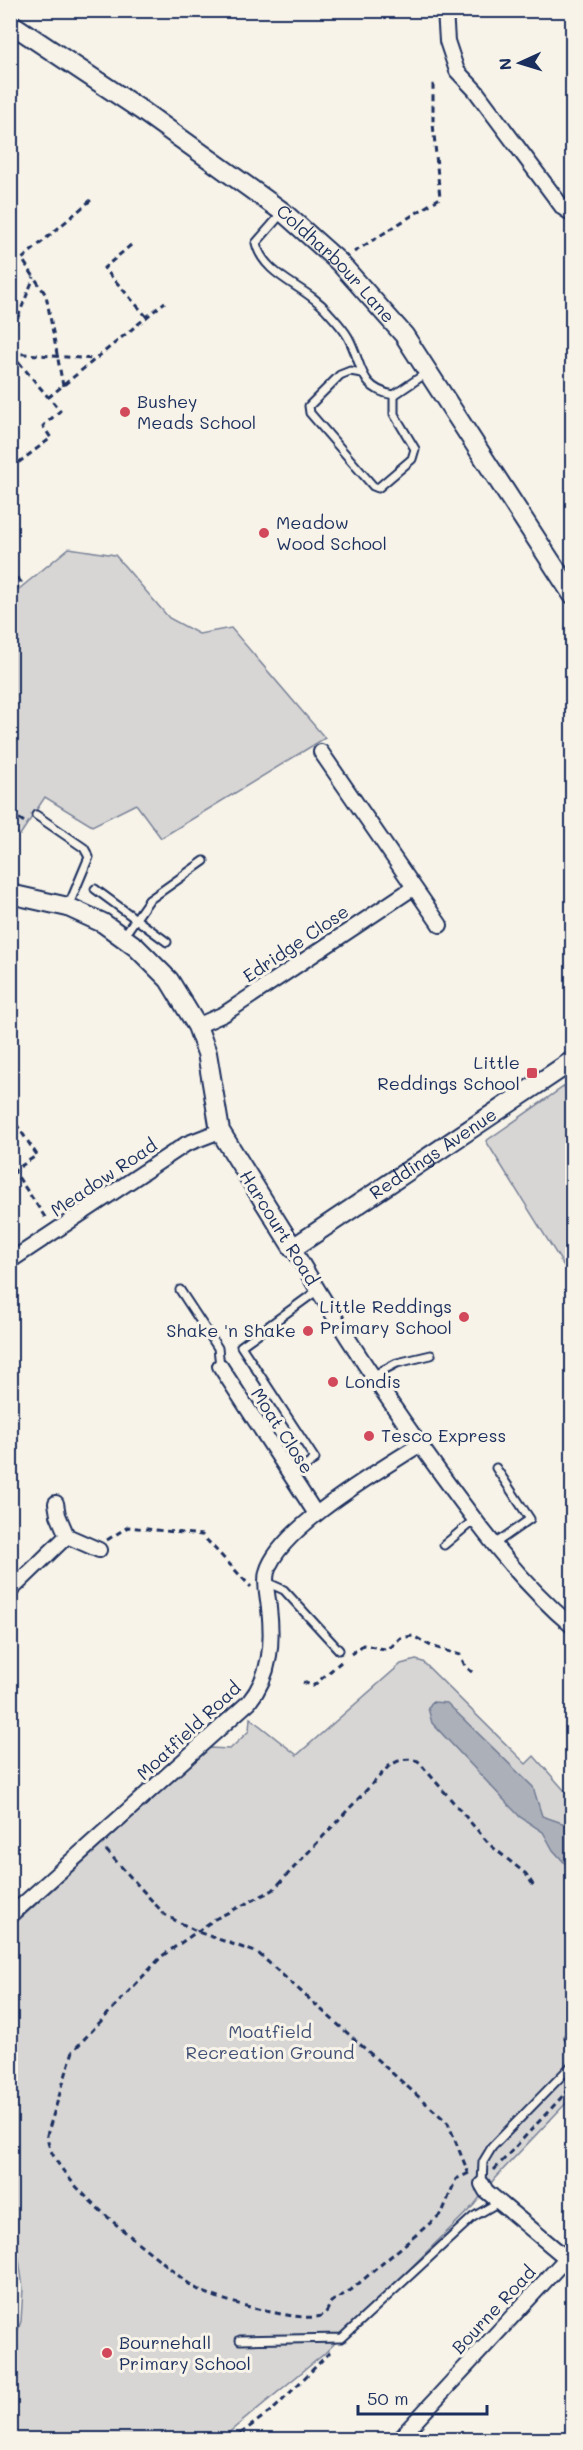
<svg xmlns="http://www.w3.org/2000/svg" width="583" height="2450" font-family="Mali,sans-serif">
<rect width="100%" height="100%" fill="#f7f3e8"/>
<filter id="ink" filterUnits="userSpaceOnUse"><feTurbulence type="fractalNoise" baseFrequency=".0167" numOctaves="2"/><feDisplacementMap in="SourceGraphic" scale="12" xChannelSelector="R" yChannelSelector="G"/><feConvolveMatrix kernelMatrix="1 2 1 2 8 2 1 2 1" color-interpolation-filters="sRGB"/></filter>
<g filter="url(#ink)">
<path fill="#d7d6d4" stroke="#798299" stroke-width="1.5" d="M69,548L115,555L169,618L199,634L231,628L325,738L161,838L136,804L92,826L45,797L20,835L10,829V580L19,589Z
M572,1081V1279L486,1141Z
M416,1660L423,1662L526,1764L534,1756L572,1799V2097L495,2178L474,2205L324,2354L221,2439H11V2350L21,2321L23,2288L16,2238L10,2237V1928L209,1748L230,1749L249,1731L250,1718L297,1755L401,1664Z
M10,2260H18L13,2340H10Z"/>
<path fill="#acb0b9" stroke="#727c95" stroke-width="1.5" d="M432,1702L447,1703L533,1787L542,1816L565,1824L572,1831V1871L553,1850L543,1832L520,1817L432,1723L428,1708Z"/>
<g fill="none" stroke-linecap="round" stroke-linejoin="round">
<defs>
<path id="service" d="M283,212L256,243C264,277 307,286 328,312C335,320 343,328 348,337C363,364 358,389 394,395L428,372
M362,373L350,371L340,375L309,406L310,413L373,486L378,488L412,459L415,449L394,414V395
M36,815L84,848L89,857L68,907
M95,889L167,942
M123,937L149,900L204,861
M180,1290L218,1348L220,1366
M372,1376L397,1363L431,1355
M291,1477L315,1459L241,1346L318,1290
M444,1545L474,1520
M493,1545L530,1519L496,1468
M266,1582L284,1590L339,1650
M572,2034L569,2037L572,2045
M482,2184L483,2162L492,2147L572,2065
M240,2340L342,2338L473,2217L499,2202"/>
<path id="minor" d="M445,10L447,41L457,71L475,90L563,208L572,214
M321,752L440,925
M197,1026L224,1014L413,888
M293,1248C338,1326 388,1401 441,1474C481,1529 520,1582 572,1626
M10,1261L186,1144L220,1131
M220,1366L316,1514
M56,1503L58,1515L67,1536L99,1550
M10,1591L67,1536
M10,1916L249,1702C271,1675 273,1642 269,1608C268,1596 264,1583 267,1572C279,1528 382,1469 419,1445
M482,2184L486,2191L572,2263
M398,2440L572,2252"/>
<g id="tertiary">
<path id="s1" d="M10,23L141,110L283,212L339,262L404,335L572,594"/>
<path id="s2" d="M10,894L68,907L103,923L136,947L169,980L197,1026L207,1053L220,1131L293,1248L572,1061"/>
</g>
</defs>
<use href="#service" stroke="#1b2f5e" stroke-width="11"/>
<use href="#minor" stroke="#1b2f5e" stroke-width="18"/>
<use href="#tertiary" stroke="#1b2f5e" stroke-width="22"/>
<path stroke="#1b2f5e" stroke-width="3" stroke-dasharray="6 4.5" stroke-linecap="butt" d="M131,245L104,268L146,316
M354,252L440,198L433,123V82
M10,337L34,277
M11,353L93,359
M12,354L48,397
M63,386L46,295L22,259L91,200
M10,469L51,438L43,426L60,411L49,397L165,302
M10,570L21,582L10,597
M10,813L26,823
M10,1115L37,1155L14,1171L47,1220
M107,1540L128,1527L202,1535L251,1587
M351,1654L363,1645L385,1649L391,1647L400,1638L413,1636L431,1646L460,1655L465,1666L472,1672
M303,1682L313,1686L341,1662
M106,1850L165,1915L198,1932L258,1953L448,2123L468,2172
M494,2170L572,2086
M469,2173L456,2179L442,2213L351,2290L331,2302C328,2307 328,2313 321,2316C301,2323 216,2300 197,2289C186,2283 175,2272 165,2264C135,2240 48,2175 47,2135L73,2051L162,1956L215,1919L273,1890L389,1766C399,1760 406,1757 418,1761L490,1845L526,1874L535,1888
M232,2440L276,2407L331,2351"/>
<use href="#service" stroke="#f7f3e8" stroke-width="7"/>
<use href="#minor" stroke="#f7f3e8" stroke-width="14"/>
<use href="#tertiary" stroke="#f7f3e8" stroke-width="18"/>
</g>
</g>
<g fill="#d1495b" stroke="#f7f3e8" stroke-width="2">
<circle cx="125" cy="412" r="6"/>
<circle cx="264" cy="533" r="6"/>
<rect x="526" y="1067" width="12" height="12" rx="3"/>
<circle cx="464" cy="1317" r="6"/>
<circle cx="308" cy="1331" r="6"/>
<circle cx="333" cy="1382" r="6"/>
<circle cx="369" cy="1436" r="6"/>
<circle cx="107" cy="2353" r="6"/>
</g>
<g text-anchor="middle" stroke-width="6" stroke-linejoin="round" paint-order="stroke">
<g font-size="18" fill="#1b2f5e" stroke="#f7f3e8">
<text dy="6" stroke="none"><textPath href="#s1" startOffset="406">Coldharbour Lane</textPath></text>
<text transform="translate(296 944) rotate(-34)" y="6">Edridge Close</text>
<text dy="6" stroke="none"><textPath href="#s2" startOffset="654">Reddings Avenue</textPath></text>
<text transform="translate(104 1178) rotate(-34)" y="6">Meadow Road</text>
<text transform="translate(279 1228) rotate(58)" y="6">Harcourt Road</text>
<text transform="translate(282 1431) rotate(57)" y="6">Moat Close</text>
<text transform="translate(189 1731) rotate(-43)" y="6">Moatfield Road</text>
<text transform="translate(494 2310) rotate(-47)" y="6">Bourne Road</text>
</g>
<g font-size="18" fill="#1b2f5e" stroke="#f7f3e8" text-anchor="start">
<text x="137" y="408">Bushey<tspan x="137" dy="21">Meads School</tspan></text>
<text x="276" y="529">Meadow<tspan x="276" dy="21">Wood School</tspan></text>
<text x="520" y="1069" text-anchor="end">Little<tspan x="520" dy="21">Reddings School</tspan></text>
<text x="452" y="1313" text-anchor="end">Little Reddings<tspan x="452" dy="21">Primary School</tspan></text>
<text x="296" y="1337" text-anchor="end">Shake 'n Shake</text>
<text x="345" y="1388">Londis</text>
<text x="381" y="1442">Tesco Express</text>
<text x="119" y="2349">Bournehall<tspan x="119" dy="21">Primary School</tspan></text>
</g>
<g font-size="18" fill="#415076" stroke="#f7f3e8">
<text x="270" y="2038">Moatfield<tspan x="270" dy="21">Recreation Ground</tspan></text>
</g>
</g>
<rect width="583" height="2450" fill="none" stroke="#f7f3e8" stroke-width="36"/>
<rect x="18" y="18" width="547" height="2414" fill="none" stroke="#1b2f5e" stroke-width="2" filter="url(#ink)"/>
<g transform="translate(520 63) rotate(266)" stroke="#f7f3e8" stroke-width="4.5" paint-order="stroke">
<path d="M0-4.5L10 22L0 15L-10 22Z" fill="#1b2f5e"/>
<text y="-9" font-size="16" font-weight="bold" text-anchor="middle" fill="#1b2f5e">N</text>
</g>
<path d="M358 2405v9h129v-9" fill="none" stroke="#1b2f5e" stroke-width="3"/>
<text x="367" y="2405" font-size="18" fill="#1b2f5e" stroke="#f7f3e8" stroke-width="4.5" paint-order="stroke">50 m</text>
</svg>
